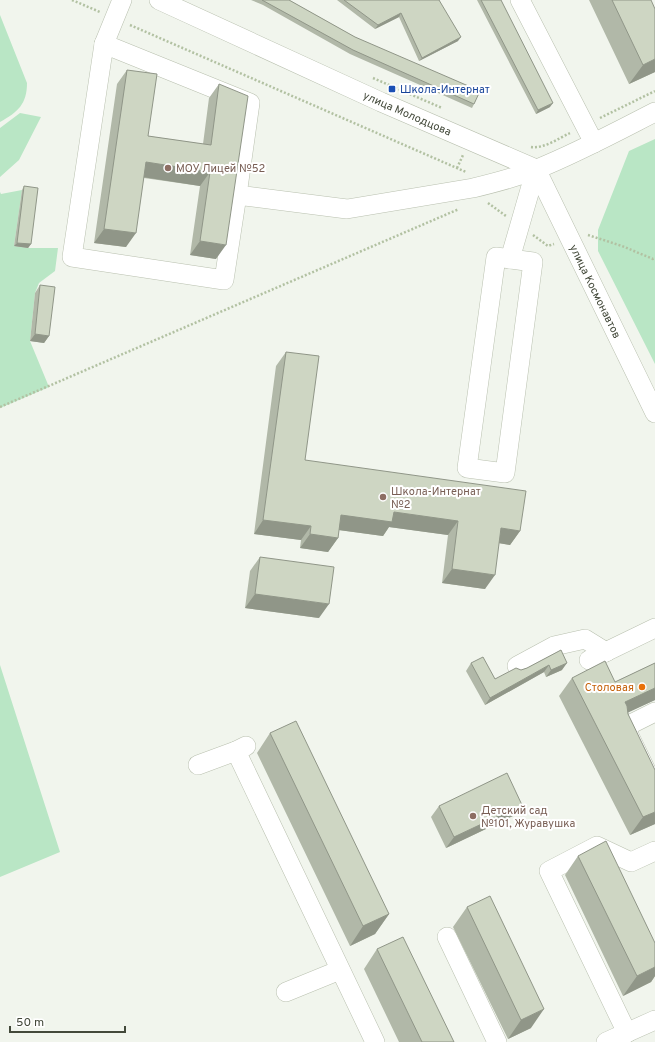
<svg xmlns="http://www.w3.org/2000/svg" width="655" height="1042" font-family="Overpass,sans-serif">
<rect width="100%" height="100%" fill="#f1f5ed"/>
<path fill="#b9e6c5" d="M0,15L27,83C27,104 18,112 0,122Z
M20,113L41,117L19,160L0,177V128Z
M655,139V364L598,251V230L629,151Z
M22,190L14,246L28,248H58L55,271L39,283L35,293L30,341L49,387L0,408V192L1,194Z
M0,665L60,852L0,877Z"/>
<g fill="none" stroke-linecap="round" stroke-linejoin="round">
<defs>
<g id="minor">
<path id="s1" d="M159,0L381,102L536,169"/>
<path d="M520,0L594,143"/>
<path d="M104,44L122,0"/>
<path id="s2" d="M536,169L655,413"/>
<path d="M237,195L224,280L72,257L104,44L250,103L237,195L347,209L473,188C494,183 517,177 537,169C577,153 616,132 655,112"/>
<path d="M496,257L533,262L505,473L467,468Z"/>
<path d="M510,259L536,169"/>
<path d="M589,660L655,628"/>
<path d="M517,666L554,646L585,639L606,652"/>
<path d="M655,712L625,727L655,789"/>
<path d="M236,751L375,1042"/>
<path d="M198,765L236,751L246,746"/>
<path d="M447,937L497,1042"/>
<path d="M286,992L340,970"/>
<path d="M627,1033L549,871L597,846L631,862L655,851"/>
<path d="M606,1042L655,1020"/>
</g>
</defs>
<use href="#minor" stroke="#b9c0af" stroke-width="20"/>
<path stroke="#b2c1a2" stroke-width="2.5" stroke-dasharray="2 2" stroke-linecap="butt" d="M72,0L100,12
M130,25L466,172
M373,78L442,108
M600,118L655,91
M531,147C544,149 559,138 570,133
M457,168L463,155
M488,203L506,216
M533,235L548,246L554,244
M588,235L622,246L653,259L655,258
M0,407L459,209"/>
<use href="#minor" stroke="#fff" stroke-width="19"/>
</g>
<path fill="#b1b8a8" d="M251,0H289L474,104L472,108L350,54L263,5Z
M337,0H439L458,41L419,61L399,17L375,29Z
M477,0H501L550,107L536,114Z
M589,0H651L655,72L629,84Z
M127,70L148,136L203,144L209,98L219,84L216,259L190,255L200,186L144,178L126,247L94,243L117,84Z
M24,186L31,244L28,248L14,246L22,190Z
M40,285L49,336L44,343L30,341L35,293Z
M286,352L305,460L520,531L510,545L499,543L485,589L442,583L448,535L389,527L383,536L339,530L338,538L328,552L300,548L301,540L254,534L276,366Z
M260,557L319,618L245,608L250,571Z
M561,650L562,670L546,677L544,672L485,705L466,671L471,663L495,679L521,670L527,668Z
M655,663V700L628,712L655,824L630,835L559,696L572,678L615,682Z
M270,733L389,914L375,934L350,946L257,753Z
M522,805L515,815L446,848L431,817L439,806Z
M578,856L655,943V976L651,982L623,996L565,875Z
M467,907L531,1028L508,1039L453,927Z
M377,949L454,1042H399L364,969Z"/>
<path fill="#909688" d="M401,13L399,17L375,29L378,25Z
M461,37L458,41L419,61L422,58Z
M655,59V72L629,84L643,65Z
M553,103L550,107L536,114L538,110Z
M146,162L210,172L200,186L136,176Z
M104,229L136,233L126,247L94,243Z
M200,241L226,245L216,259L190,255Z
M17,243L31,244L28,248L14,246Z
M35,334L49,336L44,343L30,341Z
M394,512L458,521L448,535L389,527L383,536L331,529L341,515Z
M263,520L311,526L301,540L254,534Z
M501,528L520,531L510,545L492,542Z
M310,534L338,538L328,552L300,548Z
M452,569L495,575L485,589L442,583Z
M255,594L329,604L319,618L245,608Z
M567,663L562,670L546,677L551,670Z
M549,665L544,672L485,705L490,698Z
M655,688V700L612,720L625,702Z
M522,805L515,815L446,848L454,837Z
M655,812V824L630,835L643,817Z
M389,914L375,934L350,946L363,926Z
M655,967V976L651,982L623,996L637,976Z
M544,1009L531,1028L508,1039L521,1020Z"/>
<path fill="#ced6c3" stroke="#909688" d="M262,0H289L355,37L480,91L474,104L353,50Z
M344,0H439L461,37L422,58L401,13L378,25Z
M481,0H501L553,103L538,110Z
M612,0H651L655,9V59L643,65Z
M127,70L157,74L148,136L211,145L219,84L248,96L226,245L200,241L210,172L146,162L136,233L104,229Z
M24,186L38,188L31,244L17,243Z
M40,285L55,287L49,336L35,334Z
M286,352L319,356L305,460L526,491L520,531L501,528L495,575L452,569L458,521L394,512L392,522L341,515L338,538L310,534L311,526L263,520Z
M260,557L334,567L329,604L255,594Z
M561,650L567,663L551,670L549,665L490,698L471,663L483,657L495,679L516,668L521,670L527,668Z
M605,661L615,682L655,663V688L625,702L627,706L628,714L655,770V812L643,817L572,678Z
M296,721L389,914L363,926L270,733Z
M507,773L522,805L454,837L439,806Z
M606,841L655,943V967L637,976L578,856Z
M490,896L544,1009L521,1020L467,907Z
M403,937L454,1042H422L377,949Z"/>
<rect fill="#1a4fb4" stroke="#fff" stroke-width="1.5" x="388" y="85" width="8" height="8" rx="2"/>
<g fill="#8d6e63" stroke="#fff" stroke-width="1.5">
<circle cx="168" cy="168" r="4"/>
<circle cx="383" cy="497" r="4"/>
<circle cx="473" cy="816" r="4"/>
</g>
<circle fill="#e8710a" stroke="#fff" stroke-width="1.5" cx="642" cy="687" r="4"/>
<g text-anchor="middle" stroke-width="4" stroke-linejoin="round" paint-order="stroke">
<g font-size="11" fill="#164399" stroke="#fff" text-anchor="start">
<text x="400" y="93">Школа-Интернат</text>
</g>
<g font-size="11" fill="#43493a" stroke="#fff">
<text dy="4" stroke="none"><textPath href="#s1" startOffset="273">улица Молодцова</textPath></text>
<text dy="4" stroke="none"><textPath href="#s2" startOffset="136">улица Космонавтов</textPath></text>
</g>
<g font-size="11" fill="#785e54" stroke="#fff" text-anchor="start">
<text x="176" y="172">МОУ Лицей №52</text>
<text x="391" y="495">Школа-Интернат<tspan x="391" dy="13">№2</tspan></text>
<text x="481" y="814">Детский сад<tspan x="481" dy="13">№101, Журавушка</tspan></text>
</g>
<g font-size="11" fill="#c56008" stroke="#fff" text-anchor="end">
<text x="634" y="691">Столовая</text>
</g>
</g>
<path d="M10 1026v6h115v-6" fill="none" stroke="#43493a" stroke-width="2"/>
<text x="16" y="1026" font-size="12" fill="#43493a" stroke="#ffffff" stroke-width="3" paint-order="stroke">50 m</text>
</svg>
